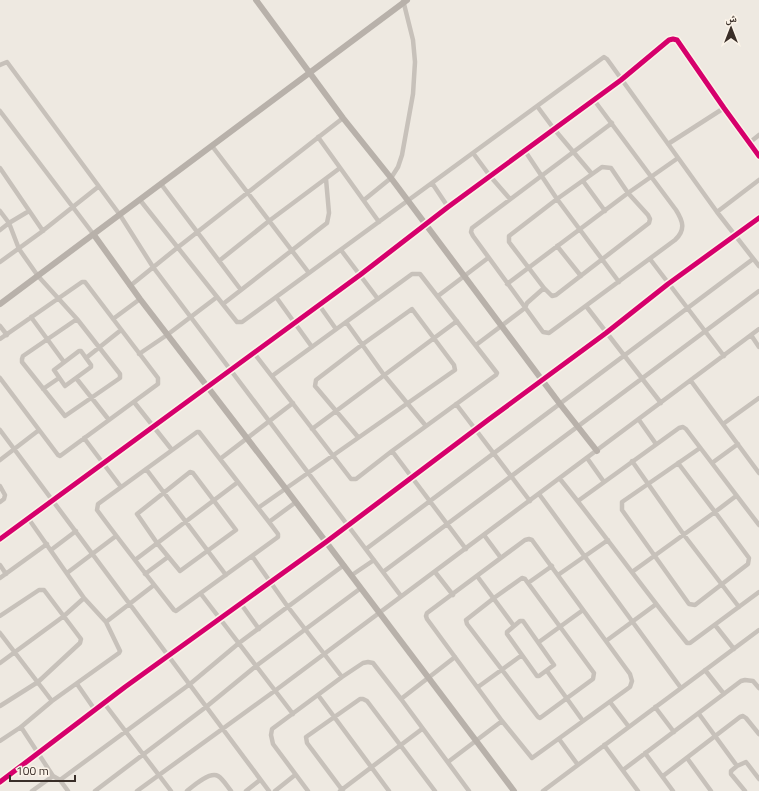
<svg xmlns="http://www.w3.org/2000/svg" width="759" height="791" font-family="'Titillium Web','Noto Naskh Arabic',sans-serif">
<rect width="100%" height="100%" fill="#eee9e1"/>
<g fill="none" stroke-linecap="round" stroke-linejoin="round">
<path stroke="#c7c1ba" stroke-width="4.5" d="M0,65L7,62L120,215L153,267L401,596
M594,100L676,210C683,221 686,230 675,240L549,333L543,332L473,236L471,232L472,228L612,123
M537,106L554,129L592,174
M0,111L94,235
M318,137L379,222
M749,143L759,135
M668,144L724,108
M212,146L309,273
M525,151L557,199L619,282
M473,153L490,176L510,199
M602,167L611,168L628,193L648,215L650,219L649,223L556,295L552,296L544,288L509,242V236L557,199Z
M0,168L43,231
M583,181L605,211
M432,183L448,207
M161,184L241,290
M140,200L237,322H242L604,57L607,59L717,212L759,266
M364,200L391,178L398,167L402,155L413,94L415,62L413,40L403,0
M0,211L9,223L19,249L38,276L77,319L120,374V378L65,416L22,362V359L23,356L77,319
M717,212L759,180
M0,230L9,223L29,211
M557,246L581,276
M341,250L378,299
M650,259L724,356
M219,261L269,221L340,168
M0,262L40,233L98,187
M507,284L628,193L678,158
M130,286L177,248L343,118
M438,296L488,258
M276,297L312,347
M223,304L327,223L329,213L326,179
M319,305L336,329
M586,306L661,403
M31,317L64,362
M113,319L140,299
M346,322L384,375L426,426
M0,326L7,335
M751,335L759,347
M0,339L82,282H85L158,378V384L60,456L58,455L0,378
M476,345L525,308L527,303L544,288
M79,351H81L91,365V367L65,386L54,370Z
M254,353L351,479H356L392,451L496,375L497,373L420,274H412L272,376
M139,354L167,335L217,297
M86,358L121,330
M76,378L109,420
M691,381L759,473
M43,389L59,378
M134,402L172,450
M456,404L530,501
M639,420L656,444
M723,424L759,398
M312,429L457,321
M0,430L269,791
M197,432H199L269,522L278,534V537L176,611L174,610C148,577 122,544 97,510L98,504Z
M84,438L121,487
M392,451L466,549
M587,458L604,482
M220,459L293,403
M0,460L39,430
M632,461L684,535L739,607
M678,463L715,512L736,496
M712,463L738,444
M146,469L226,575
M190,472L193,473L236,530L180,571L157,543L137,514Z
M560,479C603,532 643,589 687,643H690L759,592
M0,486L5,495L4,499L0,502
M539,494L681,688
M578,501L679,428L683,427L686,429L759,525
M258,508L455,370L454,365L412,309L363,344L316,380L315,386L358,437
M269,522L296,502
M484,535L501,558
M0,539L360,275L448,207L621,80L669,40L673,39L677,40L724,108L759,156
M529,539L532,540L630,674L632,681L630,687L532,758L502,721L427,619L426,616L427,613L525,540Z
M366,549L753,259
M51,550L76,531
M252,556L288,607L342,677
M135,560L238,482
M0,565L6,574
M383,572L759,291
M435,572L453,595
M632,572L715,512L749,558L748,564L695,605L689,604L622,510V502L700,448
M67,573L116,536
M145,574L168,557
M352,575L374,560
M558,575L608,540
M477,576L514,626
M0,578L47,544
M522,578L525,579L594,673L593,679L540,718L538,717L467,624L466,620L494,598Z
M528,583L552,566
M201,594L293,714
M241,604L259,629
M0,616L39,590H44L81,639L80,643L38,682L0,706
M520,621H523L554,665L539,676H537L507,634V632Z
M106,622L154,585
M715,625L734,649
M0,633L52,701
M606,641L655,605
M539,642L583,610
M0,663L64,616L84,598
M705,670L724,694
M547,671L583,721
M77,684L95,710
M478,687L522,655
M318,695L389,791
M401,699L455,657
M610,702L629,727
M104,703L171,791
M655,707L674,732
M699,714L737,766
M21,727L53,776L60,780L68,791
M559,739L578,765
M0,741L21,727L52,701L119,653L120,651L106,622L84,598L28,518
M604,745L638,791
M645,753L673,791
M687,758L711,791
M448,762L502,721
M623,770L741,681L745,680L753,681L759,688
M663,776L740,717L743,716L746,718L759,734
M60,780L190,684L239,643L344,565
M0,782L125,687L326,542L488,420L606,333L668,284L759,218
M32,791L53,776
M95,791L206,707L256,666L361,588
M137,791L276,690L759,329
M187,791C193,786 210,771 218,776C223,779 227,786 231,791
M246,791L260,780
M275,791L295,775
M308,791L273,744L271,735L272,729L342,677L363,663L368,662L373,663L401,699L469,791
M340,791L422,729
M343,791L307,743L306,737L360,699H363L367,701L435,791
M543,791L759,630
M745,791L731,774V771L737,766L746,762L759,779"/>
<path stroke="#b8b1aa" stroke-width="6" d="M256,0L343,118L391,178L560,404L597,451
M94,235L140,299L286,489L514,791
M0,304L407,0"/>
<defs>
<path id="cycleway" d="M0,539L360,275L448,207L621,80L669,40L673,39L677,40L724,108L759,156
M0,782L125,687L326,542L488,420L606,333L668,284L759,218"/>
</defs>
<use href="#cycleway" stroke="#fbf3e8" stroke-width="8"/>
<use href="#cycleway" stroke="#d6006c" stroke-width="5"/>
</g>
<g transform="translate(731 28)" stroke="#fbf3e8" stroke-width="3" paint-order="stroke">
<path d="M0-3L7 15L0 10L-7 15Z" fill="#392e28"/>
<text y="-6" font-size="11" font-weight="bold" text-anchor="middle" fill="#392e28">ش</text>
</g>
<path d="M10 775v6h65v-6" fill="none" stroke="#392e28" stroke-width="2"/>
<text x="16" y="775" font-size="12" fill="#392e28" stroke="#fbf3e8" stroke-width="3" paint-order="stroke">100 m</text>
</svg>
